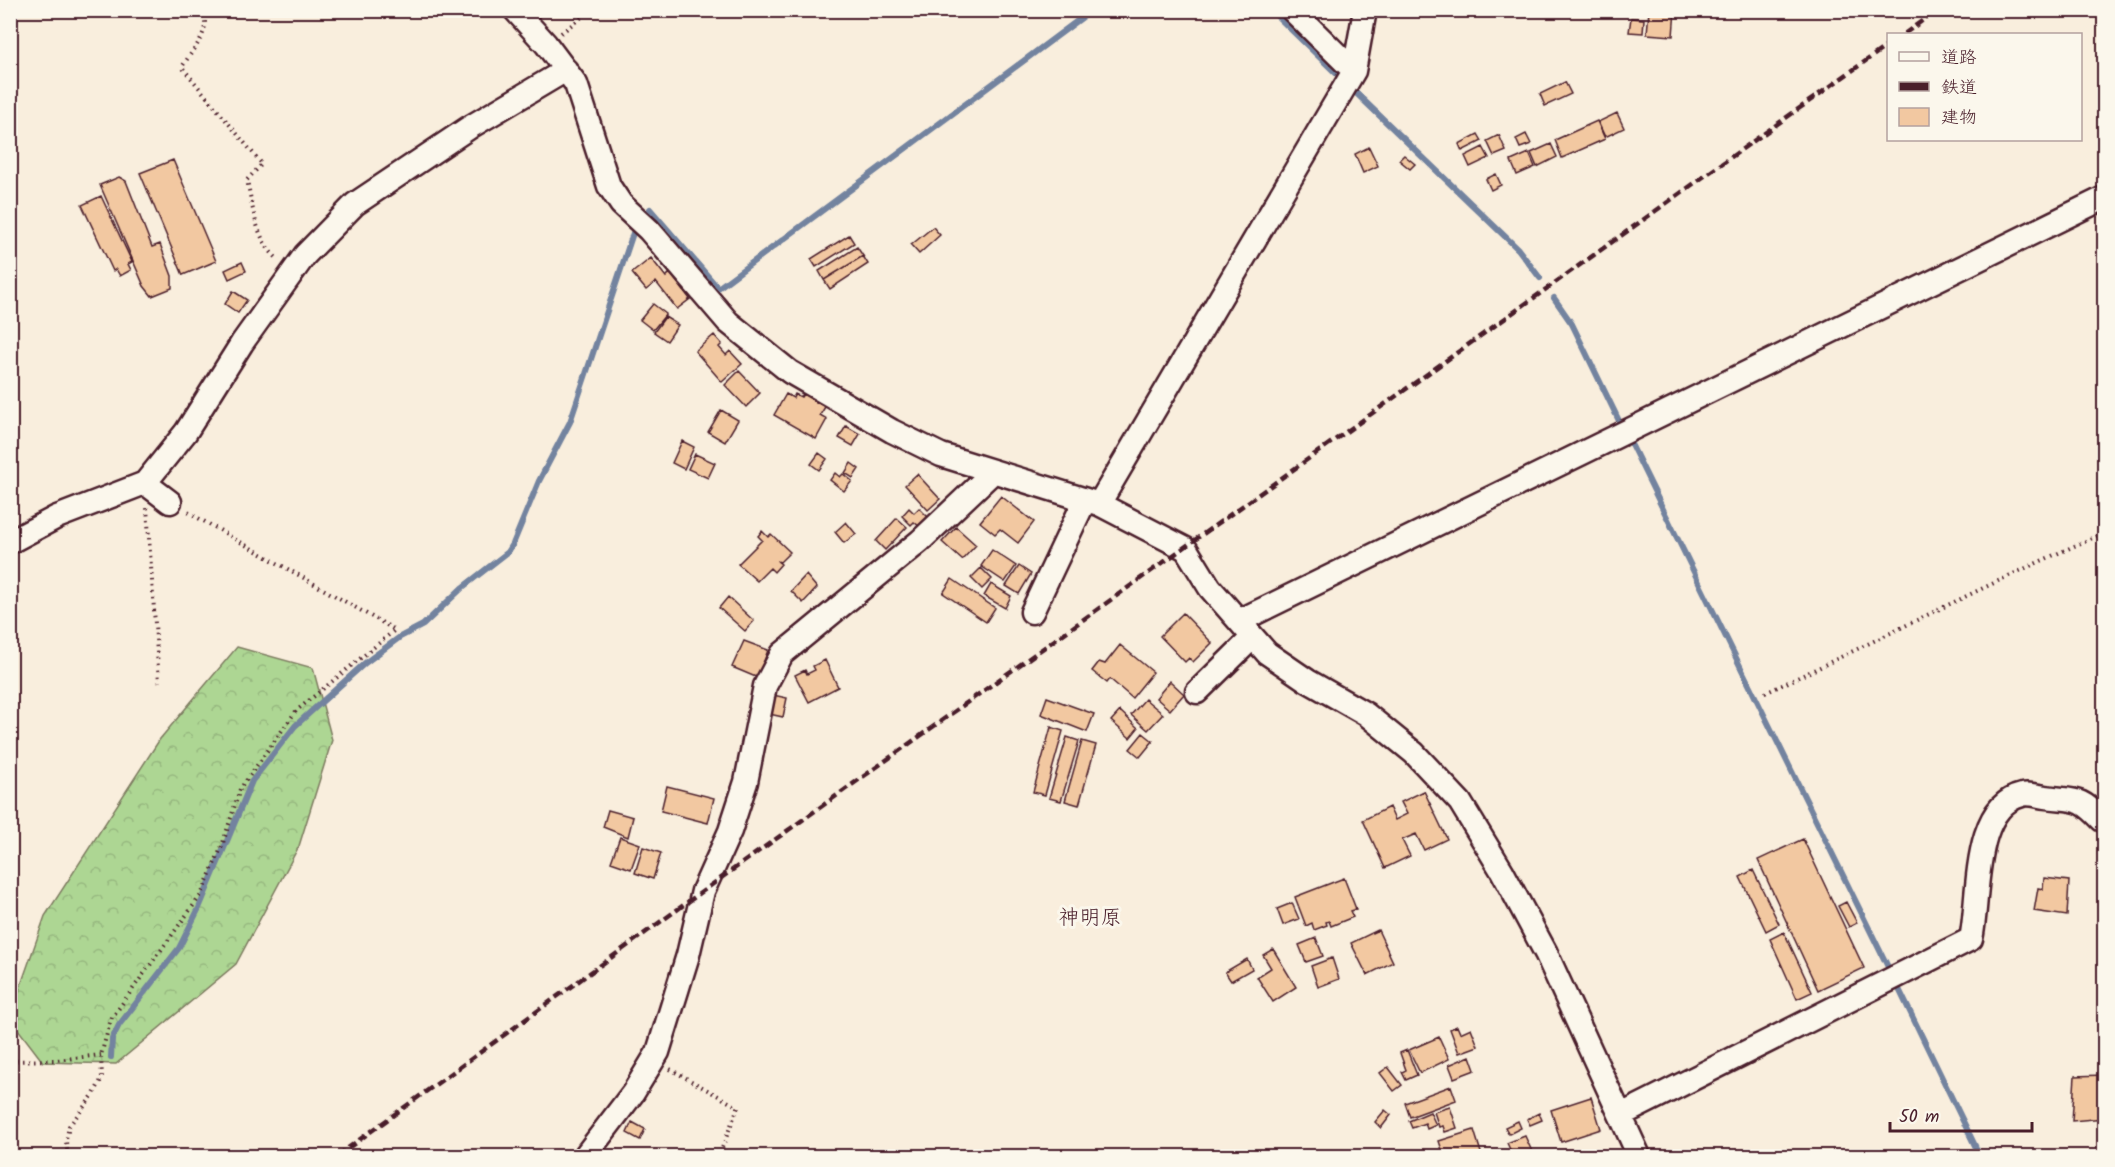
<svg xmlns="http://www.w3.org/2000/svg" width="2115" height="1167" font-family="Kalam,'Klee One',sans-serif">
<defs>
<pattern id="forest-crowns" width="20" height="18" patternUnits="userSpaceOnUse" patternTransform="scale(1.5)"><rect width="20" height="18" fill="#add693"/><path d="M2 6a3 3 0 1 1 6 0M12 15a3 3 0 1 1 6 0" fill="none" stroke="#96b77f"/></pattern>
</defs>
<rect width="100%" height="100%" fill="#f9eedd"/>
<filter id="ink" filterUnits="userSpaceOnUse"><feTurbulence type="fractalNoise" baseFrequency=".0167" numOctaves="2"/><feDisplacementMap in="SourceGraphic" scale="12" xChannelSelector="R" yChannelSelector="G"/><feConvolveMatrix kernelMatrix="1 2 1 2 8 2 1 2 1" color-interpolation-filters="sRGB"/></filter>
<g filter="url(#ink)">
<path fill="url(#forest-crowns)" stroke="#7c7a5f" stroke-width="1.5" d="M237,647L313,668L332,740L299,846L236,964L116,1064L43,1062L11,1020L10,1016L45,916L160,739Z"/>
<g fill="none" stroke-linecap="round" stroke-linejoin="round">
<path stroke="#73839f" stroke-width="6" d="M1271,10L1341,78
M1354,91L1518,249L1540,278
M650,209L718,288L1092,10
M1554,298L1572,324L1622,427
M1631,444L1888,967
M1898,987L1980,1156
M111,1057L112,1039L119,1025L179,948L199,908L252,781L295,726L365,663L400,637L423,625L463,587L508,552L513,544L539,481L570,422L635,227"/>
</g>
<path fill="#f2c8a1" stroke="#4a1f2b" stroke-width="1.5" d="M1649,10H1675L1673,36L1647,34Z
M1631,18L1644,19L1643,33L1629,32Z
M1565,82L1571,94L1545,106L1540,94Z
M1617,113L1624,128L1605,137L1598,122Z
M1597,121L1605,139L1562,158L1555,140Z
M1478,134L1482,141L1462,151L1459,144Z
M1526,134L1531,144L1520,148L1516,139Z
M1499,135L1506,151L1494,156L1487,141Z
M1551,144L1557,157L1537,167L1531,153Z
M1369,147L1378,166L1363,173L1355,154Z
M1483,147L1489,158L1470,167L1465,156Z
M1529,153L1535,167L1517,175L1511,161Z
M1404,155L1415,164L1410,169L1399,160Z
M173,160L216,261L183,275L140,173Z
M1496,174L1501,185L1491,190L1486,179Z
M119,177L126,181L152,247L160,244L172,276V288L152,296L144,286L100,185Z
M101,196L132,262L128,264L131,270L120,276L116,269L113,271L82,205Z
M933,227L940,235L919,254L911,245Z
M849,235L854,243L816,267L811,259Z
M857,247L863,256L824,280L819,271Z
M863,256L868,264L830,289L824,280Z
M651,258L666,277L670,273L690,299L677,309L656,282L646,290L632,273Z
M242,262L246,271L229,279L225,270Z
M233,291L247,300L238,313L225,304Z
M653,304L666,314L653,330L640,320Z
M665,317L678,325L667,341L654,332Z
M714,335L722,344L719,347L726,355L730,351L742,364L722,382L695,351Z
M739,371L760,393L746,407L725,385Z
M786,394L793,398L795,394L801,397L803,394L825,407L820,415L827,419L816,439L774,415Z
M721,410L738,420L725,442L708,432Z
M846,426L860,434L853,446L839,438Z
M682,441L694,447L684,469L672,463Z
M819,453L827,459L819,470L811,464Z
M695,454L715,463L708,478L688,469Z
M851,463L859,469L853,478L845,473Z
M835,473L840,477L843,474L852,481L844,491L830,480Z
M917,474L940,499L928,510L905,485Z
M1001,496L1034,522L1018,543L1000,529L995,534L980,522Z
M909,508L914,513L919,508L929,518L920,527L914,522L911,525L902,516Z
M897,518L907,527L885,550L876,541Z
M846,522L856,534L844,543L835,532Z
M956,527L976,545L962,560L942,542Z
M762,531L768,537L771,534L790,552L780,562L777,561L781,564L774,572L770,568L757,581L738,564L762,540L758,536Z
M992,550L1016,566L1005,582L981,566Z
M1019,566L1031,574L1019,594L1006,586Z
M981,568L992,579L982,589L971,578Z
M806,575L817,588L803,603L791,591Z
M952,579L995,608L986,622L943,593Z
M991,584L1011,596L1005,608L984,596Z
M728,597L754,621L745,631L719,608Z
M1183,613L1212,643L1193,662L1189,658L1185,662L1160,636Z
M744,641L768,650L758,678L732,667Z
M1120,645L1153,672L1132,698L1110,679L1107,683L1092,671L1099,662L1105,664Z
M825,660L838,687L809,702L795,675L805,670L807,674L815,670L813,666Z
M1170,681L1184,694L1170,710L1156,698Z
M773,695L787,698L783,717L769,714Z
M1047,697L1094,714L1087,732L1041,714Z
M1145,699L1163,714L1148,730L1131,715Z
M1120,711L1138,728L1130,738L1111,721Z
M1051,727L1063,731L1045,795L1033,792Z
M1143,733L1153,741L1140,757L1130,749Z
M1067,737L1079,741L1061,801L1049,798Z
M1082,741L1096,745L1079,805L1065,801Z
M667,786L714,798L708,823L661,811Z
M1424,791L1447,839L1424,850L1416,834L1402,840L1410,856L1385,868L1363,820L1389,807L1395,820L1407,814L1401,802Z
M608,810L633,817L628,837L603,827Z
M620,837L640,844L631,869L611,862Z
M1803,839L1864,968L1818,990L1758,860Z
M643,847L661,853L653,879L635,873Z
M1753,870L1779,924L1766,931L1740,877Z
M1344,878L1356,909L1350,911L1353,917L1331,926L1329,921L1326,922L1327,925L1314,930L1312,923L1306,926L1295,897Z
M2044,878L2069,881L2067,916L2034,911L2038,888L2043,889Z
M1846,902L1857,923L1849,927L1838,906Z
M1292,903L1299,919L1283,925L1277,909Z
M1378,930L1393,962L1367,975L1351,943Z
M1784,932L1812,992L1797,999L1770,939Z
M1316,938L1323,956L1306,962L1299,945Z
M1273,949L1296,987L1273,1002L1257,977L1271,968L1263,955Z
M1332,958L1339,979L1318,987L1311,966Z
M1247,959L1252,969L1231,981L1225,972Z
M1457,1026L1460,1033L1471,1028L1478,1046L1459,1053L1450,1029Z
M1439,1037L1449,1059L1420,1073L1409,1050Z
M1407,1050L1417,1075L1406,1080L1402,1072L1406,1070L1400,1053Z
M1470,1056L1475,1070L1454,1078L1449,1065Z
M1388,1067L1402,1085L1394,1091L1380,1073Z
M2104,1075V1118L2072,1121L2075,1076Z
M1451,1086L1456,1100L1410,1117L1405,1103Z
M1591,1097L1601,1129L1561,1142L1551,1110Z
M1450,1107L1457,1128L1445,1132L1443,1126L1439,1127L1434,1112Z
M1385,1110L1391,1115L1381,1128L1375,1122Z
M1430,1112L1436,1125L1427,1129L1425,1123L1412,1128L1409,1121Z
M1539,1113L1542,1120L1530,1125L1527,1119Z
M1518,1121L1521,1128L1509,1134L1505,1127Z
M632,1122L645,1129L640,1140L627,1133Z
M1474,1130L1482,1156H1444L1439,1141Z
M1525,1136L1534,1156H1513L1507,1143Z"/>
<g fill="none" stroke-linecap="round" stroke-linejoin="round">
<defs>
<path id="street" d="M515,10L546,44L576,84L609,186L621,204L649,230L728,322L790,372L892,431L941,455L1099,504L1186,549L1210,588L1267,653L1308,681L1366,714L1414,753L1460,802L1502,871L1546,953L1639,1156
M1292,10L1354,71
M145,483L170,502
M1099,504L1354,71L1365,10
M10,542L57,517L145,483L186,432L242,343L305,255L355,204L470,127L566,70
M1032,612L1085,500
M1239,621L2104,198
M1197,692L1253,637
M1621,1115L1971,939C1980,900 1971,807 2022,795C2029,793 2038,796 2045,797C2076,801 2079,796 2102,820
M585,1156L633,1093L658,1052L688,955L703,891L730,831L746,782L765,686L782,654L920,541L993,472"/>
</defs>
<use href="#street" stroke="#4a1f2b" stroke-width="27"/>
<path stroke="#4a1f2b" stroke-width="4" stroke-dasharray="1.5 4.5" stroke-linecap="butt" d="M201,10C214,30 192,50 182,67L262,164L247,180C253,208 256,241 278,259
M561,33L591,10
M147,508L159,682
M1765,693C1879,640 1990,582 2104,533
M10,1061L56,1060L101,1055
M670,1069L738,1107L719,1156
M68,1156L66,1142L69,1126L94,1094L102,1078L101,1055L111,1019L201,895L222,846L240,789L296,711L395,630L186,511"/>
<use href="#street" stroke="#fbf7ec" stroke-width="22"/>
<path stroke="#4a1f2b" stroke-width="4.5" stroke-dasharray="9 4.5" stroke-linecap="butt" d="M1904,34L1937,10
M337,1156L703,891L1888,45"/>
</g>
</g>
<g text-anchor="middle" stroke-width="6" stroke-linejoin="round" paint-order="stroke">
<g font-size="21" fill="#4a1f2b" stroke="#fbf7ec">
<text x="1090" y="924">神明原</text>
</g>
</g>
<rect width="2115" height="1167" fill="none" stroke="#fbf7ec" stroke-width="36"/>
<rect x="18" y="18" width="2079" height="1131" fill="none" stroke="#4a1f2b" stroke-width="2" filter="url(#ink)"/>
<rect x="1887" y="33" width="195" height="108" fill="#fbf7ec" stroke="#b4a19f" stroke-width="1.5"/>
<rect x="1899" y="52" width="30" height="9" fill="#fbf7ec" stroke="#b4a19f" stroke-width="1.5"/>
<text x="1941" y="63" font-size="18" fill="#4a1f2b">道路</text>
<rect x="1899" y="82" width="30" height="9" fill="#4a1f2b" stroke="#b4a19f" stroke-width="1.5"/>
<text x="1941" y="93" font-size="18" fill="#4a1f2b">鉄道</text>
<rect x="1899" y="108" width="30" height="18" fill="#f2c8a1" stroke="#b4a19f" stroke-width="1.5"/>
<text x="1941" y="123" font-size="18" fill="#4a1f2b">建物</text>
<path d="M1890 1122v9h142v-9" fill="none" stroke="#4a1f2b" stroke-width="3"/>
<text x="1899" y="1122" font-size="18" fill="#4a1f2b" stroke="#fbf7ec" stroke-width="4.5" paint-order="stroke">50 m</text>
</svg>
